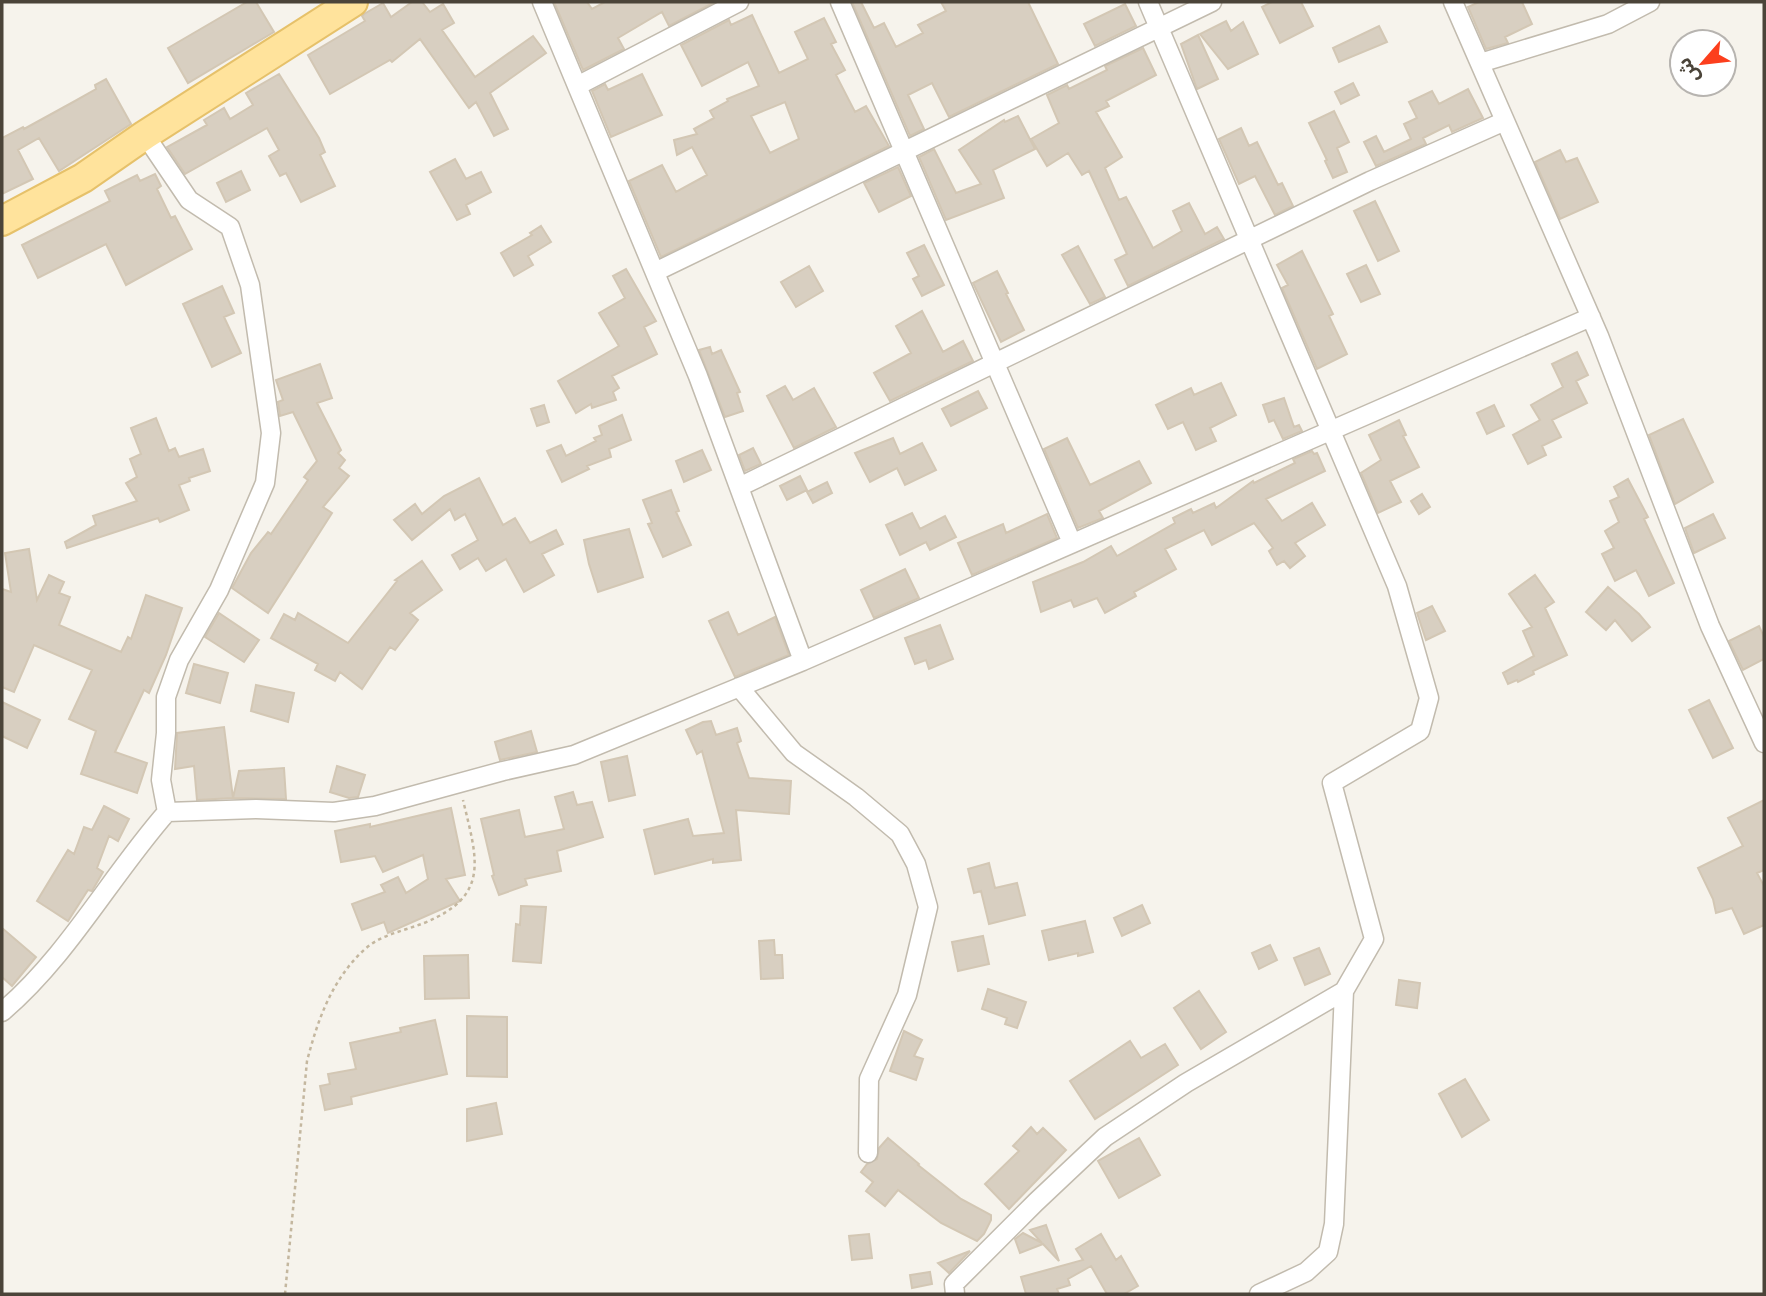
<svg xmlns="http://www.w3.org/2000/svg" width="1766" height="1296" font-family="Overpass,'Noto Sans Arabic',sans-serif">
<rect width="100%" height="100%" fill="#f6f3ec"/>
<path fill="#d8cfc1" stroke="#d3c7b4" stroke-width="2" fill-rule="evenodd" d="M247,2H256L274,32L188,83L168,48Z
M412,2H422L430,12L443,4L454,23L442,30L475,77L533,36L546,53L490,93L508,129L494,136L476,102L469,108L420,39L392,62L390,60L330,94L308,55L365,21L362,16L364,14L383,3L391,17Z
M554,2H587L592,9L605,2H715L669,26L662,12L618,38L624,49L583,70Z
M852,2H861L874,28L884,23L896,47L923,33L918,25L946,11L941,2H1028L1058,64L949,117L932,83L908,95L924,129L910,136Z
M1272,2H1301L1313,26L1280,43L1262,7Z
M1479,2H1522L1532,24L1505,37L1508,43L1486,49L1468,7Z
M1125,4L1136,26L1095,46L1084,24Z
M752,15L779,73L808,59L795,32L824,18L836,42L831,44L845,70L836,75L855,112L866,106L889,146L661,257L629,181L662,165L676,192L707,175L692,147L677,155L674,140L697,134L694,129L714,118L710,111L728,101L727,99L759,86L748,62L702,86L681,45L729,20L731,25ZM785,102L799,139L770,153L751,116Z
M1226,21L1231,31L1243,22L1258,54L1228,69L1200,34Z
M1379,26L1387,42L1339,62L1333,48Z
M1198,35L1218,79L1197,89L1181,44Z
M1143,48L1156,75L1106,101L1109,106L1096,112L1122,157L1105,168L1119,200L1126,197L1153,248L1182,231L1173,211L1189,203L1205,234L1217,227L1224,239L1128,286L1115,260L1127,254L1089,171L1082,175L1068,153L1047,166L1031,139L1059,123L1047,95L1067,85L1069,89L1107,70L1105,66Z
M279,74L319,138L325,152L320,155L335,186L301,202L286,173L280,176L269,156L279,150L267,128L185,174L167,147L207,125L204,120L224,108L230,119L253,105L246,93Z
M642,74L662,115L611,137L592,91L605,84L608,90Z
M106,79L131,124L59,171L39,138L18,150L33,179L2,194V138L23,127L24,129L75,101L96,89L95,85Z
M1353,83L1359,95L1341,104L1335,92Z
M1468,89L1483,118L1452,132L1449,125L1423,138L1426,144L1376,166L1364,142L1376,136L1384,152L1411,139L1404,124L1417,118L1409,102L1432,91L1439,104Z
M1334,111L1349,142L1337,148L1347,172L1333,178L1325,161L1327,160L1309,123Z
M1018,116L1035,149L993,170L1004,198L946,220L919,157L934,149L956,193L981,184L959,150L1004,120L1005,122Z
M1241,128L1249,146L1257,142L1278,185L1282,183L1293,206L1275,215L1255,176L1239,184L1219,139Z
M1560,150L1566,162L1577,158L1598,202L1560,219L1535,162Z
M455,159L466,179L481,172L491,192L466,205L470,214L457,220L430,172Z
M898,167L911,196L879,212L864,183Z
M241,171L250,190L226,202L217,183Z
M155,174L161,186L157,189L171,218L175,216L192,249L126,285L106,244L38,278L22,245L110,201L105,191L137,175L140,181Z
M1375,201L1399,251L1378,261L1354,211Z
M541,226L551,242L528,256L533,265L514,276L501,253L532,235L530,233Z
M924,245L944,285L922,296L913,279L919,276L907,253Z
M1078,246L1105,297L1090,304L1062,255Z
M1302,251L1333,314L1329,316L1347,354L1317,369L1282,288L1288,285L1277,265Z
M1366,265L1380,294L1361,302L1347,274Z
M809,266L823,291L796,307L781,282Z
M626,269L656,321L644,327L657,354L612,376L619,388L613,392L616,400L592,408L591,404L576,413L558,381L619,346L599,313L625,298L613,276Z
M997,271L1008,293L1006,294L1024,330L1001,342L973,283Z
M222,286L234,313L224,317L241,353L212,367L183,304Z
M922,311L943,352L963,341L973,361L890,401L874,373L911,353L896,326Z
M710,347L712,354L721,350L740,392L737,393L743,411L725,417L699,350Z
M1577,352L1588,375L1576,381L1587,403L1552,420L1561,437L1542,446L1546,455L1528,464L1513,435L1540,420L1531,405L1563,387L1552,364Z
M320,364L332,398L317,403L341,450L338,453L345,460L339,468L349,476L323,507L332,513L268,613L232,588L251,553L268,532L271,534L308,480L304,477L317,461L293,412L280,416L278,402L283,400L276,380Z
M1221,383L1236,415L1210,428L1216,441L1196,450L1183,422L1168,429L1156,405L1191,388L1194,395Z
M785,386L793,400L814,388L836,427L794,448L767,396Z
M978,391L987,408L951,426L942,409Z
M1284,398L1294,427L1299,425L1302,431L1283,439L1274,420L1269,422L1263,405Z
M544,405L549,422L537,426L531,409Z
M1494,405L1504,426L1487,434L1477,413Z
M622,415L631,440L609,449L611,457L587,466L589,469L562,482L547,451L561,445L566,456L596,441L594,438L602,435L599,426Z
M156,418L169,451L175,448L179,457L203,449L210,471L189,478L190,481L179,485L189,510L160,522L158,518L67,548L65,542L96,525L93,516L137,501L126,483L137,477L130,459L141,454L131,428Z
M1683,419L1713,482L1675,504L1649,435Z
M1399,420L1406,435L1403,436L1419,467L1390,481L1401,502L1378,513L1361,473L1381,460L1369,435Z
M893,438L900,454L922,443L936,470L905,485L897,468L870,482L855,453Z
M1067,438L1090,485L1139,461L1151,483L1099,511L1103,518L1078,528L1044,449Z
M753,448L761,464L745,471L739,455Z
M702,450L711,470L684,482L676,461Z
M1312,451L1314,454L1317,453L1325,471L1266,499L1282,521L1312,503L1325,525L1295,543L1305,556L1290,568L1284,561L1277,565L1269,551L1273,548L1254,523L1212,545L1204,530L1165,549L1176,569L1134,592L1136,596L1105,613L1097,598L1074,607L1071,600L1041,612L1033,582L1083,562L1111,546L1117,556L1175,523L1173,518L1191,509L1193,513L1214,503L1216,508L1253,481L1254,483L1295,463L1293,459Z
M800,476L807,490L787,500L780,486Z
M479,478L503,525L515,518L530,543L556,530L563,544L542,554L554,575L524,592L506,559L486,571L478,558L460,569L452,555L478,540L465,514L455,520L450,509L412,540L394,520L415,504L422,514L444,496Z
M1628,479L1648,517L1644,519L1674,583L1649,596L1636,570L1615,581L1602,554L1614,548L1605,531L1619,522L1610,501L1619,497L1614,487Z
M827,482L832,493L813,503L807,492Z
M671,490L679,511L676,512L691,545L663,557L648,524L652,523L643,500Z
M1422,494L1430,507L1419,514L1411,501Z
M912,513L920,529L945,516L956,537L930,550L926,542L900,555L886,525Z
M1047,514L1057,538L972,575L958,543L1003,524L1006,533Z
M1713,514L1725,538L1694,553L1685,528Z
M629,529L643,577L598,592L589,564L584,540Z
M29,549L37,600L49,575L64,582L59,593L70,597L59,625L121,652L128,637L131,639L146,595L182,608L166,655L149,693L144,690L115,752L147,763L137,793L81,774L96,731L69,719L92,670L34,645L14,692L2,687V589L11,592L5,553Z
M422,561L442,590L410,613L418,620L395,650L390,647L362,689L340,672L335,681L315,670L318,664L271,638L284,614L295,620L298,613L348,643L397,581L395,580Z
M905,569L919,598L874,618L861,590Z
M1535,575L1554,602L1545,608L1567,655L1533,671L1534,674L1518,682L1517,680L1508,684L1503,673L1534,656L1523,631L1532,627L1509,594Z
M1608,587L1639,614L1650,627L1632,641L1615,620L1606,630L1586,612Z
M1432,606L1445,631L1426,640L1417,613Z
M728,612L738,635L775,617L789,655L735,677L709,621Z
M219,613L259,640L244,662L205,637Z
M940,625L953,659L929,669L926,660L915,664L905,638Z
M1759,626L1764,637V659L1743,670L1729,641Z
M194,664L228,673L220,703L186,693Z
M256,685L294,693L288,722L251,711Z
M1709,700L1733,748L1713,758L1689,710Z
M2,702L40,720L27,748L2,736Z
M711,721L716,735L737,728L741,741L737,743L749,778L791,781L789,814L736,810L741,860L713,863V859L655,874L644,830L688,819L693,836L724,833L702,751L697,754L686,730L703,722Z
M224,727L233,798L197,800L194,766L175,769L177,733Z
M531,731L537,752L500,760L495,742Z
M627,756L635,795L609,801L601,762Z
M337,766L365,775L358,797L349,798L330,792Z
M284,768L286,799L233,798L239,771Z
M573,792L577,805L592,802L603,837L557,851L561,871L525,879L527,885L499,895L492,876L494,875L481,819L519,810L525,837L564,829L555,797Z
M1764,800V870L1757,873L1764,886V925L1744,934L1732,908L1716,913L1713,899L1698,868L1743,846L1728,818Z
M104,806L129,819L118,841L109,836L97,868L103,872L92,891L88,890L68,921L37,901L68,850L74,854L84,827L92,830Z
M451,808L465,875L446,879L460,901L388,933L384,922L362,930L352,904L385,892L381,885L398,877L406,893L428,879L423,855L383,872L375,856L341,862L335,831L370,824V827Z
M989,863L995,888L1017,883L1025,915L989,924L981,891L974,893L968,869Z
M1142,905L1150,923L1122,936L1114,918Z
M521,906L546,907L541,963L513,961L516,924L520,925Z
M1085,921L1093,952L1078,956V953L1049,960L1042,931Z
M2,928L36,957L12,986L2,977Z
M983,936L989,964L958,971L952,942Z
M774,940L775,955H782L783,978L761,979L759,941Z
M1270,945L1277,960L1259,969L1252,953Z
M1319,948L1330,974L1305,985L1294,958Z
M468,955L469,998L425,999L424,956Z
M1399,980L1420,983L1417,1008L1396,1005Z
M988,989L1026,1002L1017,1028L1005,1024L1007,1018L982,1009Z
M1199,991L1226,1032L1201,1049L1174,1008Z
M467,1016L507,1017V1077L467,1076Z
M435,1020L447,1074L351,1097L352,1104L325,1110L320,1086L330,1084L328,1074L356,1069L350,1043L401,1032L400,1028Z
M904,1031L922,1040L914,1056L923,1059L916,1080L890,1071Z
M1130,1041L1141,1058L1165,1044L1178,1065L1095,1119L1070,1081Z
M1465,1079L1489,1120L1462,1137L1439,1094Z
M496,1103L502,1134L467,1141V1109Z
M1031,1127L1037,1134L1043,1128L1066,1150L1009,1209L985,1184L1019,1151L1013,1146Z
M888,1138L919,1164L918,1165L961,1199L991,1215V1220L984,1234L977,1241L941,1223L898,1190L885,1206L866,1191L873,1182L861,1172L867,1164L877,1159L879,1148Z
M1139,1138L1160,1175L1119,1198L1098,1161Z
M1046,1225L1059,1261L1043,1244L1020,1253L1015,1239L1023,1233L1042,1243L1030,1230Z
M869,1234L872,1258L852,1260L849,1236Z
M1101,1234L1116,1260L1121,1256L1138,1286L1124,1294H1107L1091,1266L1068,1279L1070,1285L1057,1289L1059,1294H1026L1021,1277L1083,1260L1076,1249Z
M970,1251L949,1273L938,1263Z
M930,1272L932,1284L912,1288L910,1275Z"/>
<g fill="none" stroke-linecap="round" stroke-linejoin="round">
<defs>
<path id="minor" d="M542,2L698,376L803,661
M840,2L1072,543
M1148,2L1397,586L1429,698L1420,731L1332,783L1374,939L1344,991L1334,1224L1328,1252L1306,1272L1259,1294
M1453,2L1599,336L1710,626L1764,743
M1480,63L1608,24L1650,2
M577,86L739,2
M145,135L189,200L230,227L250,285L271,433L265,483L219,590L179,660L166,697V733L161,780L167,812L256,809L334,812L375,806L503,771L574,755L803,661L1591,317
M655,272L1212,2
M739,487L1370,181L1505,121
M739,687L794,753L856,797L900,834L916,864L928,907L907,995L869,1079L868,1153
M2,1012C68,956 110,877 167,812
M955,1294L954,1284L1036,1202L1105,1137L1186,1083L1344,991"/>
<path id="primary" d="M2,221L83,178L145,135L353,2"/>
</defs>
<use href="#minor" stroke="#c2bbae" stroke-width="21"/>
<use href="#primary" stroke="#e6c16a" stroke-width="32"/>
<path stroke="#c4b79f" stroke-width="2.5" stroke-dasharray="3.5 3.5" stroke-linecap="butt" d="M285,1294L307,1061C318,1019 332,979 365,949C382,934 404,931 424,923C491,896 477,859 463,800"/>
<use href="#minor" stroke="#fff" stroke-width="18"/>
<use href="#primary" stroke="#ffe39c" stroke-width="28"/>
</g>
<rect width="1766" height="1296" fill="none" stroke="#4b4439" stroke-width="7"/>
<g transform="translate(1703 63) rotate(242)"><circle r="33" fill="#ffffff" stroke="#b7b4b0" stroke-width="2"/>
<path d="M0-5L12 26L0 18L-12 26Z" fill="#fc3f1d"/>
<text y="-10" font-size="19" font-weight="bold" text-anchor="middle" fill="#4b4439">ش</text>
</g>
</svg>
